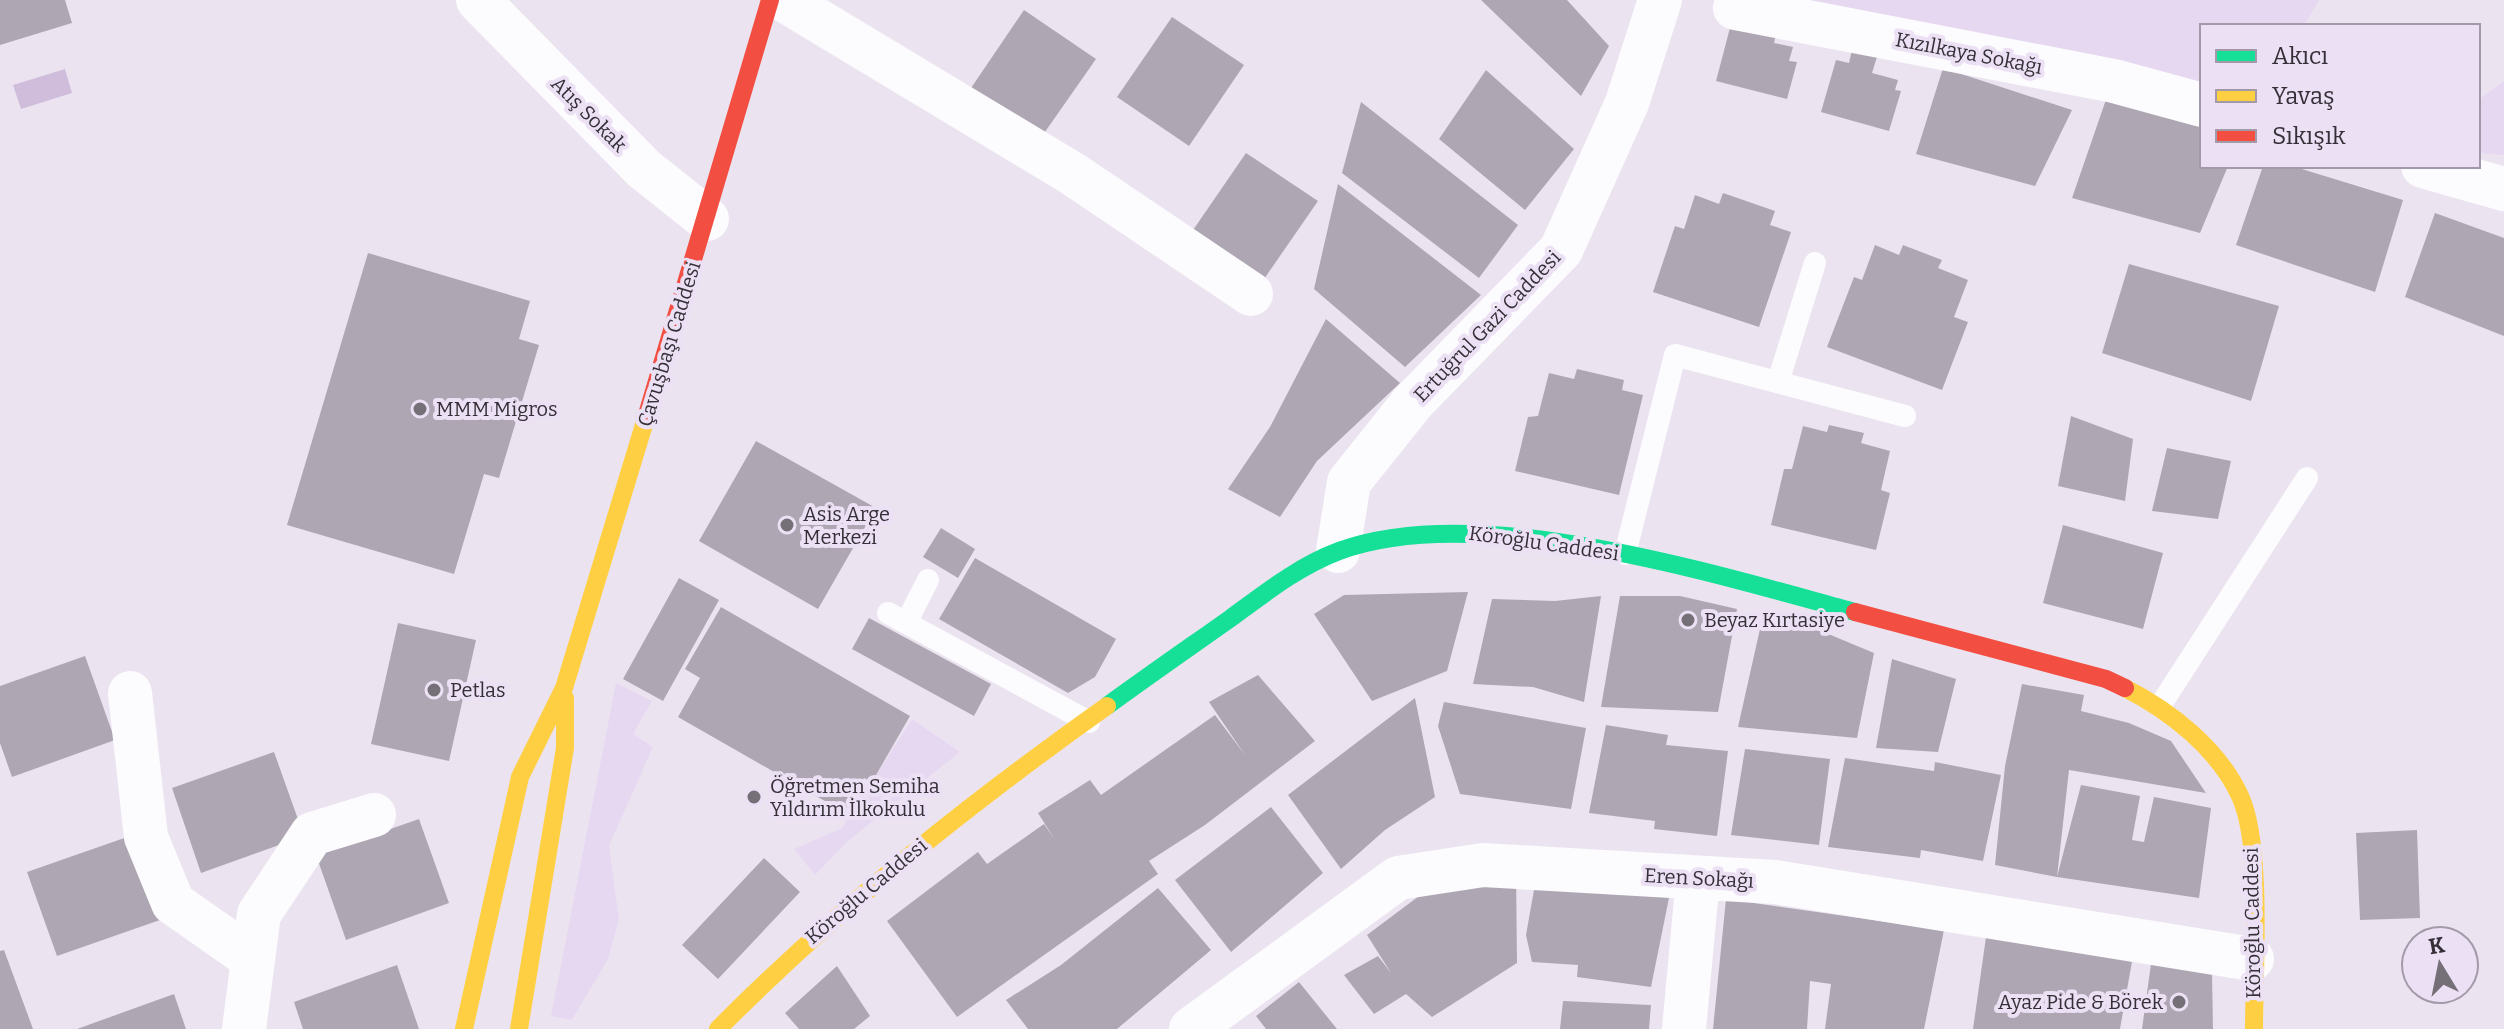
<svg xmlns="http://www.w3.org/2000/svg" width="2504" height="1029" font-family="Bitter,serif">
<rect width="100%" height="100%" fill="#ebe4f0"/>
<path fill="#e7d8f2" d="M1748,0H2319L2304,26H2202V92Z
M2504,81V155L2478,153V100Z
M616,683L652,701L633,734L653,747L609,846L619,919L608,959L572,1020L551,1016Z
M912,719L960,752L848,841L815,875L794,849L842,828Z"/>
<path fill="#d0bddc" d="M65,69L72,93L21,109L13,85Z"/>
<path fill="#aea7b3" d="M0,0H65L72,23L0,45Z
M1481,0H1567L1609,46L1581,96Z
M1024,10L1096,59L1040,139L969,91Z
M1172,17L1244,65L1189,146L1117,97Z
M1731,24L1778,25L1774,43L1793,47L1789,61L1797,62L1787,99L1716,81Z
M1852,50L1877,57L1872,73L1898,80L1895,90L1901,91L1889,131L1821,112L1836,60L1849,63Z
M1943,68L2072,110L2035,186L1916,154Z
M1486,70L1574,149L1525,210L1439,139Z
M2110,88L2202,122V166H2228L2200,233L2072,198Z
M1361,102L1518,225L1479,278L1342,173Z
M1246,153L1318,201L1262,282L1191,233Z
M2263,166H2292L2403,200L2375,292L2236,245Z
M1338,184L1481,295L1405,367L1314,289Z
M1723,193L1775,211L1770,225L1791,232L1759,327L1653,292L1675,226L1684,229L1695,195L1719,204Z
M2435,213L2504,238V336L2405,297Z
M1875,245L1899,255L1903,245L1942,260L1938,268L1968,280L1954,317L1968,322L1942,390L1827,347L1854,277L1862,280Z
M368,253L530,301L519,339L539,345L499,478L484,474L454,574L287,525Z
M2129,264L2279,306L2251,401L2102,353Z
M1326,319L1400,383L1317,461L1280,517L1228,489L1270,427Z
M1577,369L1624,380L1622,390L1643,395L1619,495L1515,471L1528,417L1538,416L1549,373L1574,379Z
M2071,416L2133,439L2125,501L2058,486Z
M1829,425L1864,433L1861,443L1890,451L1881,490L1890,493L1876,550L1771,525L1784,469H1792L1803,426L1827,432Z
M756,441L876,508L818,609L699,541Z
M2167,448L2231,461L2218,519L2152,511Z
M2063,525L2163,553L2143,629L2043,603Z
M941,528L975,549L958,578L923,557Z
M975,558L1116,639L1095,677L1068,693L939,619Z
M679,578L719,600L663,701L623,679Z
M1468,592L1447,671L1372,701L1314,614L1344,595Z
M1601,596L1584,702L1533,687L1473,684L1492,599L1555,601Z
M1620,596H1680L1737,609L1718,712L1601,707Z
M721,607L910,716L872,782L864,778L844,812L678,717L700,678L685,669Z
M869,618L991,684L974,716L852,649Z
M1762,620L1814,628L1874,653L1857,738L1738,727Z
M398,623L476,640L449,761L371,744Z
M85,656L115,740L12,777L0,743V686Z
M1892,659L1956,679L1938,752L1876,748Z
M1258,675L1315,741L1205,825L1149,861L1158,874L957,1017L887,921L978,852L987,864L1044,824L1055,840L1038,813L1090,780L1101,795L1215,715L1245,755L1209,702Z
M2022,684L2084,695L2081,711L2129,723L2171,741L2206,793L2069,770L2057,877L2081,785L2140,796L2132,840L2144,842L2154,797L2211,808L2199,898L2057,877L1995,865L2005,766Z
M1415,698L1435,797L1385,830L1341,869L1288,795Z
M1444,702L1586,728L1571,809L1460,794L1438,726Z
M1606,725L1668,735L1666,745L1728,751L1717,836L1654,829L1655,821L1589,813Z
M1745,749L1830,759L1819,845L1731,835Z
M274,752L304,836L201,873L172,788Z
M1845,758L1934,771L1935,762L2001,775L1983,861L1921,850L1920,858L1828,847Z
M1271,807L1323,873L1231,952L1175,880Z
M419,819L449,903L346,940L316,855Z
M2417,830L2420,918L2360,920L2356,833Z
M130,836L160,920L57,956L27,872Z
M764,858L800,892L718,979L682,945Z
M1516,867L1517,963L1432,1017L1406,994L1374,1014L1344,975L1378,956L1391,973L1367,935L1423,893Z
M1537,873L1671,888L1651,987L1577,977L1578,965L1532,962L1526,935Z
M1158,888L1211,950L1117,1029H1028L1006,1000L1061,965Z
M1726,899L1944,930L1924,1029H1825L1831,984L1810,981L1807,1029H1713Z
M1987,930L2133,956L2120,1029H1973Z
M4,950L33,1029H0V951Z
M2151,964L2212,974L2213,1029H2142Z
M397,965L419,1029H303L294,1002Z
M837,966L870,1016L854,1029H799L785,1013Z
M1299,982L1337,1029H1266L1256,1016Z
M174,994L186,1029H77Z
M1563,1001L1651,1005L1649,1029H1560Z"/>
<g fill="none" stroke-linecap="round" stroke-linejoin="round">
<path stroke="#fcfbfd" stroke-width="22" d="M1778,382L1815,263
M1625,554L1675,355L1905,416
M888,613L1089,722
M906,623L928,580
M2160,706L2307,478"/>
<path stroke="#fcfbfd" stroke-width="44" d="M478,0L644,169L707,219
M784,0L1073,174L1251,294
M1735,8L2114,81L2202,105
M2423,166L2504,189
M1338,551L1349,482L1413,402L1561,250L1627,103L1660,0
M130,693L146,837L173,903L253,959
M244,1029L259,914L312,834L374,815
M1191,1029L1398,878L1483,865L1775,882L2252,959
M1684,1029L1698,878"/>
<path stroke="#16e098" stroke-width="18" d="M1107,706C1148,676 1190,647 1231,618C1265,593 1299,566 1339,551C1478,500 1714,574 1855,612"/>
<path stroke="#ffcf43" stroke-width="18" d="M2125,688C2170,711 2218,748 2240,796C2263,845 2254,971 2254,1029
M464,1029L520,777L564,688L646,418
M519,1029L565,748V698
M718,1029C838,908 969,804 1107,706"/>
<path stroke="#f24e42" stroke-width="18" d="M646,418L770,0
M1855,612L2106,679L2125,688"/>
</g>
<g fill="#756f78" stroke="#ece0f4" stroke-width="3">
<circle cx="420" cy="409" r="8"/>
<circle cx="787" cy="525" r="8"/>
<circle cx="1688" cy="620" r="8"/>
<circle cx="434" cy="690" r="8"/>
<circle cx="754" cy="797" r="8"/>
<circle cx="2179" cy="1002" r="8"/>
</g>
<g text-anchor="middle" stroke-width="8" stroke-linejoin="round" paint-order="stroke">
<g font-size="20" fill="#353038" stroke="#ece0f4">
<text transform="translate(1969 53) rotate(11)" y="7">Kızılkaya Sokağı</text>
<text transform="translate(589 114) rotate(45)" y="7">Atış Sokak</text>
<text transform="translate(1487 326) rotate(-46)" y="7">Ertuğrul Gazi Caddesi</text>
<text transform="translate(669 344) rotate(-73)" y="7">Çavuşbaşı Caddesi</text>
<text transform="translate(1544 543) rotate(8)" y="7">Köroğlu Caddesi</text>
<text transform="translate(1699 878) rotate(3)" y="7">Eren Sokağı</text>
<text transform="translate(866 891) rotate(-40)" y="7">Köroğlu Caddesi</text>
<text transform="translate(2252 923) rotate(-91)" y="7">Köroğlu Caddesi</text>
</g>
<g font-size="20" fill="#353038" stroke="#ece0f4" text-anchor="start">
<text x="436" y="416">MMM Migros</text>
<text x="803" y="521">Asis Arge<tspan x="803" dy="23">Merkezi</tspan></text>
<text x="1704" y="627">Beyaz Kırtasiye</text>
<text x="450" y="697">Petlas</text>
<text x="770" y="793">Öğretmen Semiha<tspan x="770" dy="23">Yıldırım İlkokulu</tspan></text>
<text x="2163" y="1009" text-anchor="end">Ayaz Pide &amp; Börek</text>
</g>
</g>
<rect x="2200" y="24" width="280" height="144" fill="#ece0f4" stroke="#a39aa9" stroke-width="2"/>
<rect x="2216" y="50" width="40" height="12" fill="#16e098" stroke="#a39aa9" stroke-width="2"/>
<text x="2272" y="64" font-size="24" fill="#353038">Akıcı</text>
<rect x="2216" y="90" width="40" height="12" fill="#ffcf43" stroke="#a39aa9" stroke-width="2"/>
<text x="2272" y="104" font-size="24" fill="#353038">Yavaş</text>
<rect x="2216" y="130" width="40" height="12" fill="#f24e42" stroke="#a39aa9" stroke-width="2"/>
<text x="2272" y="144" font-size="24" fill="#353038">Sıkışık</text>
<g transform="translate(2440 965) rotate(350)"><circle r="38" fill="#ece0f4" stroke="#a39aa9" stroke-width="2"/>
<path d="M0-6L14 30L0 20L-14 30Z" fill="#756f78"/>
<text y="-12" font-size="22" font-weight="bold" text-anchor="middle" fill="#353038">K</text>
</g>
</svg>
